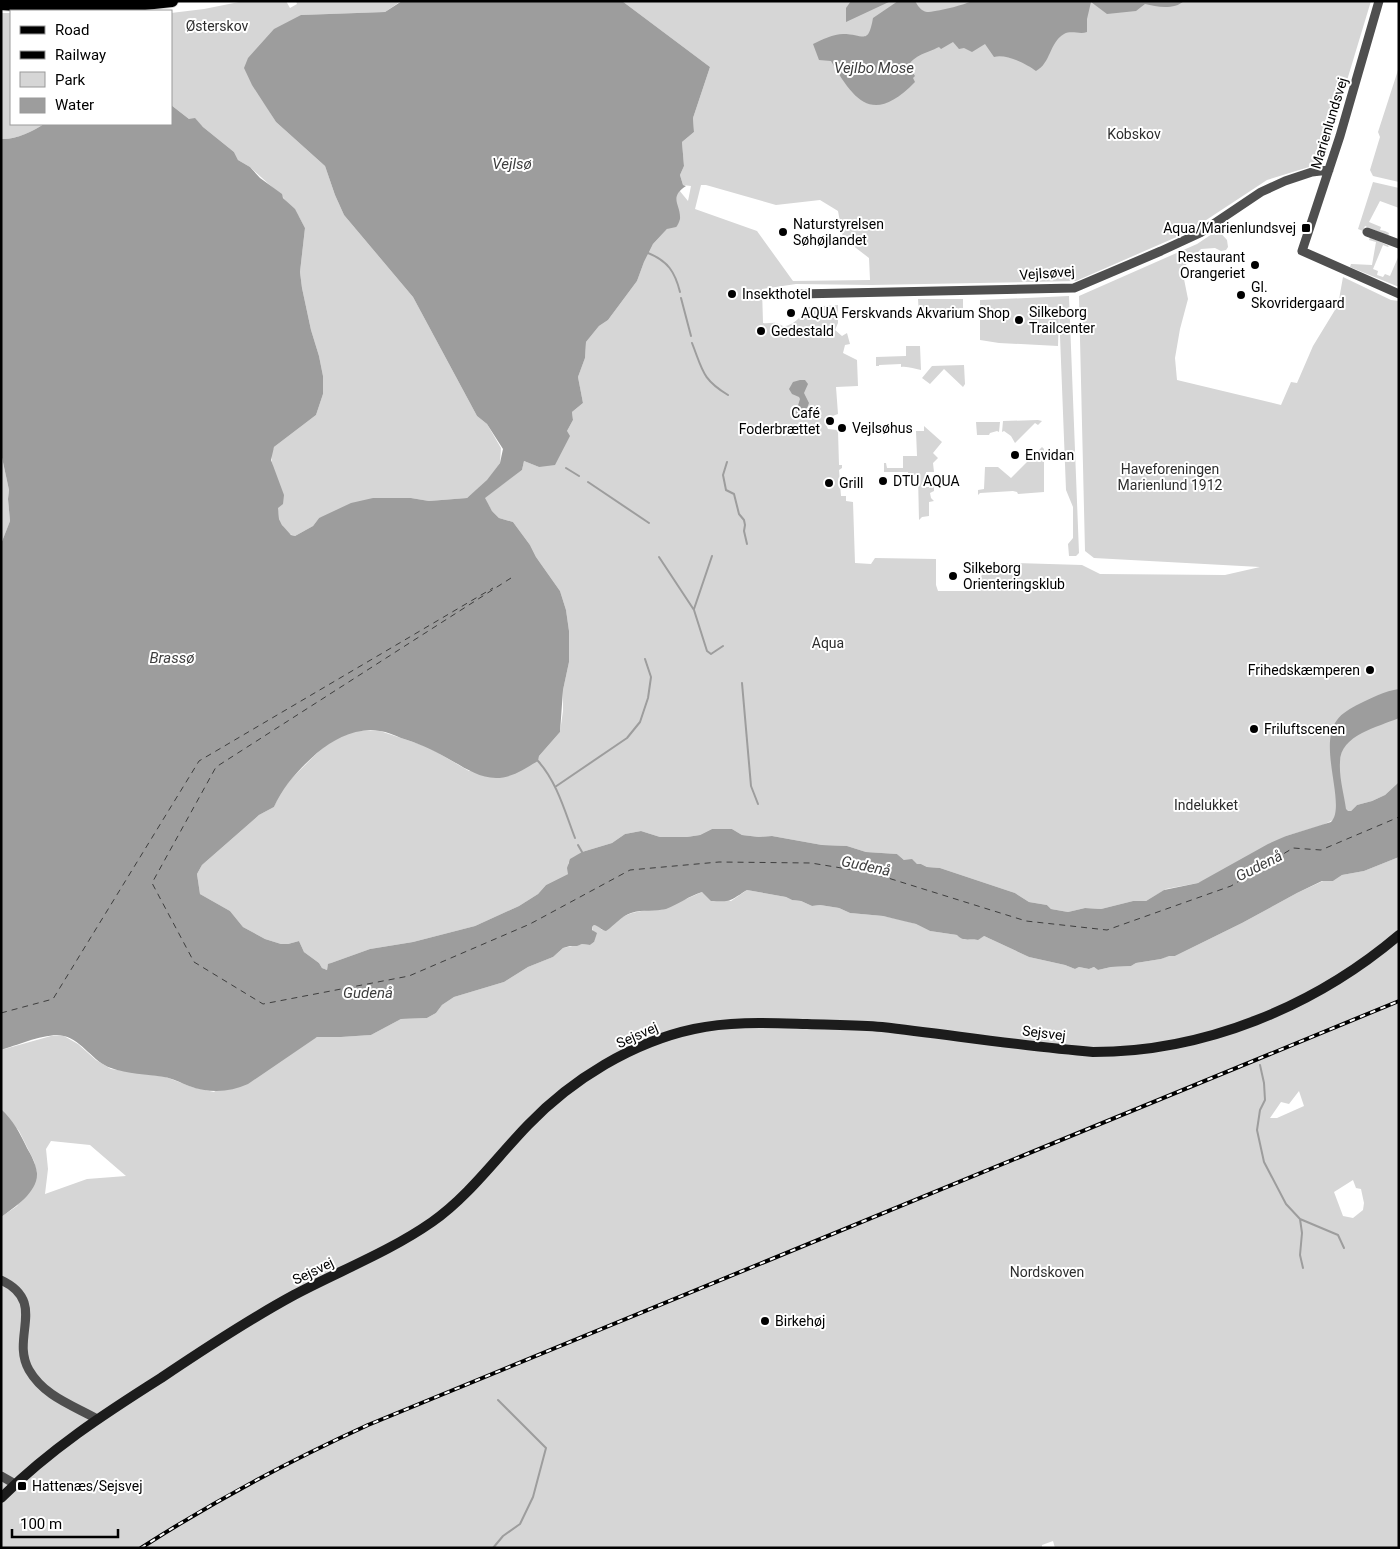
<svg xmlns="http://www.w3.org/2000/svg" width="1400" height="1549" font-family="Roboto,sans-serif">
<rect width="100%" height="100%" fill="#fff"/>
<path fill="#d6d6d6" fill-rule="evenodd" d="M244,1H286L290,8L297,4L296,1H401L385,12L301,15L265,104L276,122L325,166L335,195L344,215L413,297L477,416L487,424L501,448L500,463L487,481L467,498L429,501L411,498L319,518L313,526L295,536C288,535 282,526 279,519L271,454L274,447L316,415L323,394V376L319,356L311,330L302,288L300,272L305,228L299,217L282,196L250,167L238,160L234,152L203,127L195,119H189L171,105V13L204,9Z
M622,1H1371L1322,163L1267,180L1188,232L1076,281L871,285L796,284L762,289L763,323C767,324 772,322 776,323C778,323 780,325 783,326C793,327 803,314 809,307L838,305V323L835,330L842,336L847,333L850,344L845,345L843,353L857,360L858,386L836,387L838,414L827,418L825,422L828,429L837,430L838,431L839,465H842V468L839,470L841,496H846V501L853,502L855,563L871,564L875,558L936,559V585L938,591H978L984,565L1016,563L1082,565L1100,574L1225,575L1260,567L1094,558L1085,551L1079,296L1197,244L1218,230L1227,240L1228,247L1226,250L1221,251L1215,248L1201,249L1182,269L1188,299L1180,329L1175,358L1177,380L1281,405L1291,382L1297,383L1313,346L1338,305L1343,277L1391,300L1399,301V782L1385,795L1372,801L1357,805L1351,811L1323,825L1286,836L1205,880L1198,883L1166,889L1146,901H1133L1101,909L1085,908L1068,912L1051,909L1047,905L1029,902L1015,893L940,868L927,867L921,864H917L904,860L897,854L866,852L847,846L822,845L772,836L759,837L742,835L732,829H712L700,835L687,837H660L641,831L625,834L612,843L582,852L568,863V874L546,885L538,894L519,906L475,926L413,942L370,949L331,963L328,965L327,970L322,968L319,963L304,952L299,941L288,944H281L265,939L243,927L230,911L200,894L197,874L202,865L259,815L274,807L279,794L292,778L314,756L325,746L343,735L357,731H380L428,747L469,771L528,766L538,759L539,756L560,732L563,711V690L569,662V631L566,610L560,591L536,557L530,545L513,522L499,518L492,511L484,498L522,470L524,461L539,467L567,431L573,420L572,412L583,403L578,377L585,358L586,342L599,326L608,320L637,281L644,262L653,244L667,229L680,220L675,198L679,190L688,201L691,186L683,185L680,175L684,166L682,142L694,132L693,118L710,67ZM701,185H706L776,205L820,200L838,211L843,238L869,258L870,280L793,281L757,231L695,209Z
M1,13H11V124H44C32,132 15,140 1,139Z
M1399,67V182L1373,176L1370,170L1380,137L1378,132Z
M1373,182L1399,188V208L1380,201L1369,222L1381,227L1380,230L1385,231L1389,233L1388,236L1365,226L1363,231L1358,229Z
M1370,237L1389,246L1388,247L1383,245L1373,269L1378,271L1377,275L1383,277L1385,274L1390,276L1399,255L1398,278L1399,287L1350,267L1351,264L1372,265L1376,242L1369,240Z
M1069,296L1079,553L1076,556H1069L1068,544L1073,538V507L1066,490L1059,310L1058,346L999,343L980,340V300Z
M918,299H963V314L919,315Z
M906,346H920L921,370C914,369 908,366 901,367V364L879,365V366H876V357L906,356Z
M964,365L965,384L963,387L944,369L930,384L922,378L932,366Z
M1038,420L1042,421L1038,425L1035,423L1015,443L1011,436L1004,431L1002,432L1003,421Z
M976,422H1000L999,432L997,431L990,433L989,435H977Z
M924,426L942,442L933,453L938,458L933,463L934,472H926V487H934V491L930,493L931,498L934,501L929,502V516L922,517L919,520L918,475H908V472H884V463H886L887,468H903V456H917L916,431H924Z
M1042,447L1044,449V492L1018,494L1017,492L1013,491L980,493L978,495V490L984,489L985,467H998L1011,478Z
M1,453L9,490L8,499L10,521L1,544Z
M1399,857V1548H1055L1053,1541L1042,1545V1548H1V1217L17,1206L37,1173L34,1161L19,1131L1,1109V1050L51,1036H64L78,1044L96,1060L111,1069L166,1077L192,1087L214,1092L252,1059L317,1037H341L371,1035L401,1019L427,1018L436,1013L442,1005L454,997L504,982L528,967L553,957L563,948L582,944L590,945L594,942L592,927L594,925L598,926L602,930L622,917L632,913L646,910H661L702,892L731,901L747,890L786,897L792,900L801,901L812,906L820,905L839,908L850,913L883,916L902,920L916,924L930,931L957,935L971,939L984,936L1029,957L1065,965L1075,969L1079,967L1089,969L1094,967L1098,970L1111,967L1131,966L1136,963L1161,959L1169,955L1175,956L1242,923L1297,893L1323,881H1333L1342,875L1364,871ZM1299,1091L1304,1106L1277,1118H1270L1281,1102L1289,1104ZM51,1141L90,1145L126,1176L87,1179L45,1194L48,1169L46,1149ZM1353,1180L1356,1188L1361,1189L1364,1203L1363,1210L1353,1218L1343,1216L1334,1192Z"/>
<path fill="#9d9d9d" d="M402,1H622L710,67L693,118L694,132L682,142L684,166L680,175L683,185L686,186C668,198 681,204 680,219C680,220 677,227 676,227L667,229L653,244L644,262L637,281L608,320L599,326L586,342L585,358L578,377L583,403L572,412L573,420L567,431L570,436L555,465L539,467L524,461L522,470L485,498L492,511L499,518L513,522L530,545L536,557L560,591L566,610L569,631V662L563,690L560,732L539,756L538,761C524,769 512,778 496,778C478,778 462,766 447,758C431,749 418,743 401,738C394,735 387,732 380,731C356,727 334,739 317,753C300,768 283,786 274,807L259,815L202,865L197,874L200,894L230,911L243,927L265,939L281,944H288L299,941L304,952L319,963L322,968L327,970L328,964L331,963L370,949L413,942L475,926L519,906L538,894L546,885L568,874L567,868L570,859L582,852L612,843L625,834L641,831L660,837H687L700,835L712,829H732L742,835L759,837L772,836L822,845L847,846L866,852L897,854L904,860L912,859L917,864H921L927,867L940,868L1015,893L1029,902L1047,905L1051,909L1068,912L1085,908L1101,909L1133,901H1146L1164,890L1198,883L1268,844L1286,836L1331,822C1347,806 1317,745 1337,720C1342,713 1351,708 1359,704C1371,698 1385,691 1399,689V718C1378,727 1340,735 1340,762C1339,778 1344,794 1346,809L1348,811H1351L1357,805L1372,801L1385,795L1399,782V857L1364,871L1342,875L1333,881H1322L1297,893L1242,923L1175,956H1169L1161,959L1136,963L1131,966L1111,967L1098,970L1094,967L1089,969L1079,967L1075,969L1065,965L1029,957L984,936L978,940C969,938 963,942 957,935L930,931L916,924L883,916L850,913L839,908L820,905L812,906L801,901L792,900L786,897L747,890C729,901 733,902 711,901L702,892C689,896 679,904 666,909C655,912 643,909 631,913C621,916 615,925 606,931C601,930 599,926 594,925L592,927V930L597,933L594,942L590,945L582,944L577,946H570L563,948L553,957L528,967L504,982L454,997L442,1005L436,1013L427,1018L401,1019L371,1035L341,1037H317L248,1084C229,1093 208,1093 189,1086C181,1083 172,1078 164,1077C147,1074 127,1074 111,1068C93,1062 83,1041 64,1036C47,1032 18,1045 1,1050V544L10,521L8,499L9,490L1,453V139C15,140 32,132 44,124H171V105L189,119L195,118L203,127L234,152L238,160L250,167L260,178L282,194L283,198L295,209L305,228L300,272L302,288L311,330L319,356L323,376V394L316,415L274,447L271,460L284,495L283,504L278,508L279,519L282,525L291,535L295,536L313,526L319,518L351,503L373,498H411L429,501L467,498L487,480L500,463L503,449L487,424L477,416L413,297L344,215L335,195L325,166L276,122L252,85L244,68L248,58L274,29L301,15L385,12Z
M851,1H891L846,22V8Z
M898,1H915C918,6 921,11 927,12C936,12 964,5 972,1H1184C1174,10 1157,7 1145,4L1136,11L1107,14L1091,2L1087,19V32C1080,35 1072,30 1064,34C1049,43 1051,63 1036,71C1027,64 1005,53 994,57L985,44L972,52L964,48L959,49L953,42L941,49L939,47C927,53 910,56 907,70L910,74L913,73L915,76L913,78L915,82C873,125 855,102 831,61L819,60L813,44C821,40 834,34 843,34C864,34 868,46 873,18Z
M800,380H805L808,384L804,393L809,403L806,411L801,417L797,415L796,412L800,399L799,397L792,394L789,389L793,382Z
M1,1109C13,1120 20,1133 27,1148C31,1155 36,1164 37,1173C38,1192 15,1207 1,1217Z"/>
<g fill="none" stroke-linecap="round" stroke-linejoin="round">
<path stroke="#9d9d9d" stroke-width="2" d="M648,253C668,261 675,272 680,292
M681,298L691,336
M692,343C703,371 702,379 728,395
M727,462L723,475L726,490L734,494L739,514L744,520L745,525L744,531L747,544
M566,468L579,476
M588,482L649,523
M659,557L694,610L707,651L711,654L723,646
M694,609L712,556
M742,683L751,786L758,804
M538,761C557,782 565,812 575,838
M555,787L627,738L640,722L648,698L651,677L645,659
M578,845L582,852
M1260,1065L1264,1083L1265,1100L1260,1110L1257,1130L1264,1162L1286,1204L1300,1219L1338,1235L1344,1248
M1300,1219L1302,1233L1300,1255L1303,1268
M493,1548L503,1536L520,1524L533,1497L546,1448L498,1400"/>
<path stroke="#3e3e3e" stroke-width="1" stroke-dasharray="6 5" stroke-linecap="butt" d="M511,578L216,767L152,883L194,962L263,1004L409,976L530,924L630,870L719,862L811,863L872,873L1026,921L1107,930L1231,886L1293,848L1321,850L1399,817
M1,1013L53,999L199,761L493,588"/>
<defs>
<path id="primary" d="M1,4C58,9 116,8 172,1"/>
</defs>
<use href="#primary" stroke="#dbdbdb" stroke-width="14"/>
<path stroke="#4f4f4f" stroke-width="9" d="M1379,1L1340,136L1302,251L1399,294
M1367,232L1399,244
M799,294L1074,288L1161,251L1200,233L1261,192L1285,181L1312,172L1329,170
M1,1280C48,1302 10,1337 29,1370C44,1396 72,1405 97,1419
M1,1476L15,1484"/>
<path stroke="#1c1c1c" stroke-width="10" d="M1,1498C49,1450 104,1414 161,1378C204,1349 248,1320 294,1295C339,1271 389,1252 432,1222C469,1196 497,1157 528,1125C572,1079 633,1042 694,1029C731,1021 769,1023 807,1024C832,1025 857,1025 882,1027C952,1035 1022,1046 1093,1052C1204,1052 1314,1007 1399,935"/>
<use href="#primary" stroke="#000" stroke-width="12"/>
<defs>
<path id="rail" d="M141,1548C214,1501 289,1461 368,1425L1399,1001"/>
</defs>
<use href="#rail" stroke="#000" stroke-width="4"/>
<use href="#rail" stroke="#fff" stroke-width="2" stroke-dasharray="5.5" stroke-linecap="butt"/>
</g>
<g fill="#000" stroke="#fff" stroke-width="2">
<rect x="1301" y="223" width="10" height="10" rx="2.5"/>
<circle cx="783" cy="232" r="5"/>
<circle cx="1255" cy="265" r="5"/>
<circle cx="732" cy="294" r="5"/>
<circle cx="1241" cy="295" r="5"/>
<circle cx="791" cy="313" r="5"/>
<circle cx="1019" cy="320" r="5"/>
<circle cx="761" cy="331" r="5"/>
<circle cx="830" cy="421" r="5"/>
<circle cx="842" cy="428" r="5"/>
<circle cx="1015" cy="455" r="5"/>
<circle cx="883" cy="481" r="5"/>
<circle cx="829" cy="483" r="5"/>
<circle cx="953" cy="576" r="5"/>
<circle cx="1370" cy="670" r="5"/>
<circle cx="1254" cy="729" r="5"/>
<circle cx="765" cy="1321" r="5"/>
<rect x="17" y="1481" width="10" height="10" rx="2.5"/>
</g>
<g text-anchor="middle" stroke-width="4" stroke-linejoin="round" paint-order="stroke">
<g font-size="14" fill="#2d2d2d" stroke="#fff">
<text x="217" y="31">Østerskov</text>
<text x="1134" y="139">Kobskov</text>
<text x="1170" y="474">Haveforeningen<tspan x="1170" dy="16">Marienlund 1912</tspan></text>
<text x="828" y="648">Aqua</text>
<text x="1206" y="810">Indelukket</text>
<text x="1047" y="1277">Nordskoven</text>
</g>
<g font-size="14" fill="#000" stroke="#fff">
<text transform="translate(1329 123) rotate(-73)" y="5">Marienlundsvej</text>
<text transform="translate(1047 273) rotate(-4)" y="5">Vejlsøvej</text>
<text transform="translate(1044 1033) rotate(7)" y="5">Sejsvej</text>
<text transform="translate(637 1035) rotate(-24)" y="5">Sejsvej</text>
<text transform="translate(313 1271) rotate(-26)" y="5">Sejsvej</text>
</g>
<g font-size="14" fill="#000" stroke="#fff" text-anchor="start">
<text x="793" y="229">Naturstyrelsen<tspan x="793" dy="16">Søhøjlandet</tspan></text>
<text x="1296" y="233" text-anchor="end">Aqua/Marienlundsvej</text>
<text x="1245" y="262" text-anchor="end">Restaurant<tspan x="1245" dy="16">Orangeriet</tspan></text>
<text x="1251" y="292">Gl.<tspan x="1251" dy="16">Skovridergaard</tspan></text>
<text x="742" y="299">Insekthotel</text>
<text x="1029" y="317">Silkeborg<tspan x="1029" dy="16">Trailcenter</tspan></text>
<text x="801" y="318">AQUA Ferskvands Akvarium Shop</text>
<text x="771" y="336">Gedestald</text>
<text x="820" y="418" text-anchor="end">Café<tspan x="820" dy="16">Foderbrættet</tspan></text>
<text x="852" y="433">Vejlsøhus</text>
<text x="1025" y="460">Envidan</text>
<text x="893" y="486">DTU AQUA</text>
<text x="839" y="488">Grill</text>
<text x="963" y="573">Silkeborg<tspan x="963" dy="16">Orienteringsklub</tspan></text>
<text x="1360" y="675" text-anchor="end">Frihedskæmperen</text>
<text x="1264" y="734">Friluftscenen</text>
<text x="775" y="1326">Birkehøj</text>
<text x="32" y="1491">Hattenæs/Sejsvej</text>
</g>
<g font-size="15" font-style="italic" fill="#3e3e3e" stroke="#fff">
<text x="874" y="73">Vejlbo Mose</text>
<text x="512" y="169">Vejlsø</text>
<text x="172" y="663">Brassø</text>
<text transform="translate(866 866) rotate(12)" y="5">Gudenå</text>
<text transform="translate(1259 866) rotate(-27)" y="5">Gudenå</text>
<text x="368" y="998">Gudenå</text>
</g>
</g>
<rect width="1400" height="1549" fill="none" stroke="#000000" stroke-width="5"/>
<rect x="10" y="10" width="162" height="115" fill="#ffffff" stroke="#999999"/>
<rect x="20" y="26" width="25" height="8" fill="#000000" stroke="#999999"/>
<text x="55" y="35" font-size="15" fill="#000000">Road</text>
<rect x="20" y="51" width="25" height="8" fill="#000000" stroke="#999999"/>
<text x="55" y="60" font-size="15" fill="#000000">Railway</text>
<rect x="20" y="72" width="25" height="15" fill="#d6d6d6" stroke="#999999"/>
<text x="55" y="85" font-size="15" fill="#000000">Park</text>
<rect x="20" y="98" width="25" height="15" fill="#9d9d9d" stroke="#999999"/>
<text x="55" y="110" font-size="15" fill="#000000">Water</text>
<path d="M12 1529v8h106v-8" fill="none" stroke="#000000" stroke-width="2.5"/>
<text x="20" y="1529" font-size="15" fill="#000000" stroke="#ffffff" stroke-width="4" paint-order="stroke">100 m</text>
</svg>
